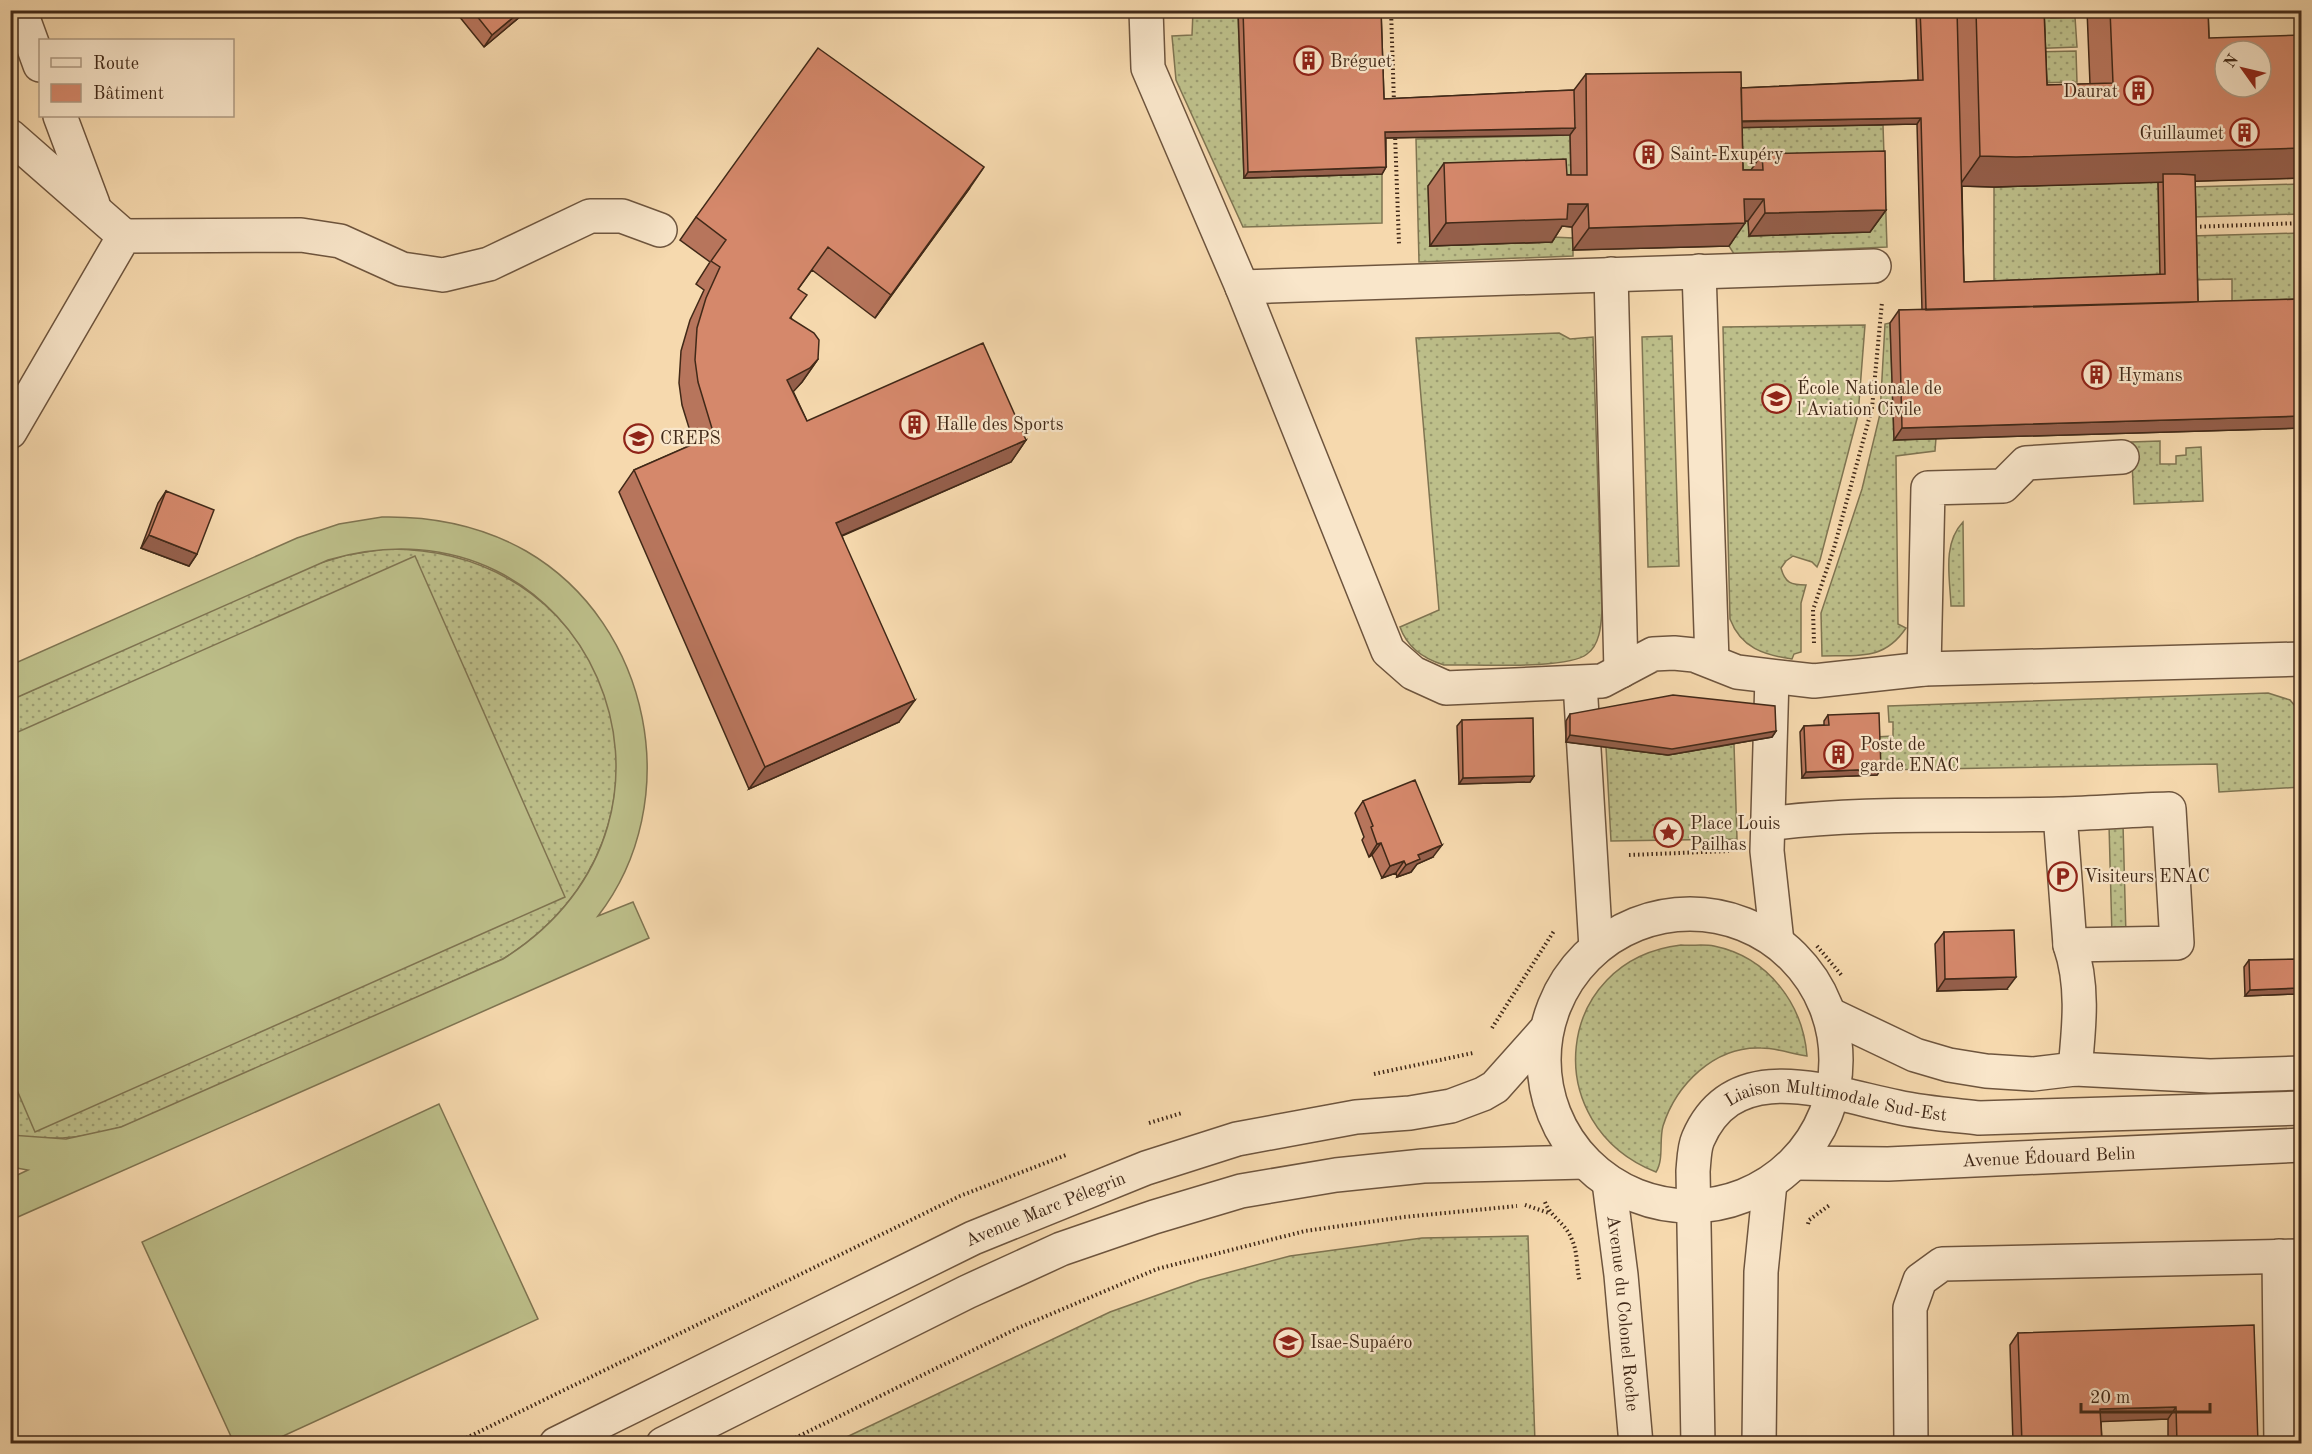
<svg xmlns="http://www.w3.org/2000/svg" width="2312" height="1454" font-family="'Old Standard TT',serif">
<defs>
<pattern id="grass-dots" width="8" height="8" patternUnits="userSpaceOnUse" patternTransform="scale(1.5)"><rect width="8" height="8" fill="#bdbf8a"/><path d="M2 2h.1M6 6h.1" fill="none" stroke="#9b9b70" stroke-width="1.8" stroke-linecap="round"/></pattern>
</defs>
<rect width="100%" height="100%" fill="#f6d9ae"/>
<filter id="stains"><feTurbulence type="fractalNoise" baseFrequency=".00333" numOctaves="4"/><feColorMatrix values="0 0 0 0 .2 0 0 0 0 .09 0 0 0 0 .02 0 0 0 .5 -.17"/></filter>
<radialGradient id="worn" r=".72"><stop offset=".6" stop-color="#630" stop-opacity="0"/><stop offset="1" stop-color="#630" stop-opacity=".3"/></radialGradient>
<path fill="url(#grass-dots)" stroke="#7f7451" stroke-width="1.5" d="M1193,11H1236L1238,16L1244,178L1382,174V223L1243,227L1176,80L1172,36L1192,35Z
M2026,11H2074L2075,13L2052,14L2051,18L2075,17L2077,47L2027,49Z
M2076,51L2077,82L2028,83L2027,52Z
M1883,125L1887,247L1734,254L1729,246L1728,221H1748L1750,236L1748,193L1726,128Z
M1570,135L1571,184L1428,186L1430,246L1551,242L1552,237L1573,238V256L1419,262L1416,139Z
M2158,181L2161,281L1994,288V187Z
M2301,184V214L2191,217L2190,187Z
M2301,233V309L2232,311V279L2192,280L2191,236Z
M1890,323L1894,439L1936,438L1935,451L1896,456L1898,624L1906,628C1884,661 1858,655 1822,656L1821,613L1862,489L1880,414L1885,324Z
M1865,325L1858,415L1820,560L1817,567L1812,562L1793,556L1786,561L1781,568C1785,583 1791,585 1806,585L1801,603V652L1794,654L1792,659C1764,655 1741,648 1730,619L1723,327Z
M1559,333L1570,339L1593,337L1602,611C1601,625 1600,645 1587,654C1568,670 1472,664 1444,665C1424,659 1407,647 1400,627L1439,610L1416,338Z
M1672,336L1679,566L1648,567L1642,337Z
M2160,441V464H2176V456L2186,455V448L2201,447L2203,501L2134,504L2131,442Z
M1963,522L1964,606H1951C1950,578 1942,544 1963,522Z
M384,549C622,545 704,833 503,959L140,1121C97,1136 56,1143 10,1135V700L310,566L347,555Z
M2268,693L2290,700L2300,712L2301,787L2219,792L2217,764L1877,770L1876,737L1893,736V722H1889L1888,706Z
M1734,744L1737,839L1611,841L1606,747L1668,755Z
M2123,824L2126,936H2112L2109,825Z
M1681,945C1692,946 1704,944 1714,946C1768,957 1803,1004 1807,1056C1792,1054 1777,1048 1761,1048C1714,1046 1676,1085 1663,1126C1659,1140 1664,1160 1656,1172C1537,1125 1554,960 1681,945Z
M1528,1236L1535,1443H834L1110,1312L1200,1280L1290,1256L1422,1238Z"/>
<path fill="#bdbf8a" stroke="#7f7451" stroke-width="1.5" d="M382,517C433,516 482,526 526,551C652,624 686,802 598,916L633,902L649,938L11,1220V1178L28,1170L11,1167V1135L66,1139L121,1127L503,959C730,817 586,485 328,560L11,700V665L297,538L339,524Z
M415,556L565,897L35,1132L11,1076V735Z
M439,1104L538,1319L268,1443H234L142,1242Z"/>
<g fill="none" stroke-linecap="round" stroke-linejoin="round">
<defs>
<g id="minor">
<path d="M20,10L40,65"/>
<path d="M1146,10L1148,68L1242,287L1388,651L1413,673L1446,688L1602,681L1653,654L1674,653L1694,655L1737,672L1814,681L1924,669L2302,659"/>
<path d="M60,116L93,204"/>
<path d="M10,136L124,236"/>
<path d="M1699,271L1712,661"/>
<path d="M1611,274L1621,671"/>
<path d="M1242,287L1874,266"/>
<path d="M10,432L124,236L301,235L340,241L402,269L443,275L489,264L590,216H622L660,230"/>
<path d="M1924,669L1928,488L2003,486L2026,463L2122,457"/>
<path d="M1772,677L1767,851L1777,942"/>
<path d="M1580,683L1596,948"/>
<path d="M1767,824C1864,811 1962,817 2059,814C2096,813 2133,810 2169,809L2177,943L2070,945L2060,814"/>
<circle cx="1690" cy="1060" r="146"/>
<path d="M2070,945C2084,985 2079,1028 2075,1069"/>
<path d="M1831,1015L1915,1055L1949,1065L1986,1071L2033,1074L2075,1069L2210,1076L2302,1073"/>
<path id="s1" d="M1795,1163L1888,1164L2302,1145"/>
<path id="s2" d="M1609,1182L1621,1275L1636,1444"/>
<path d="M2279,1256L2281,1444"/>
<path id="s3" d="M556,1444L973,1238L1146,1168L1237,1139L1356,1117L1410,1113L1451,1106L1483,1094L1495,1087L1544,1032"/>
<path d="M663,1444L967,1292L1061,1249L1154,1217L1241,1191L1336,1175L1423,1166L1585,1162"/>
<path id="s4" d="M1698,1444L1693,1171C1694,1161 1694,1148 1698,1139C1734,1055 1829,1093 1897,1107C1924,1113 1952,1115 1979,1118L2302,1108"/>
<path d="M1759,1444L1761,1272L1770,1183"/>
<path d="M1911,1444L1910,1308L1920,1280L1942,1264L2302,1256"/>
</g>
</defs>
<use href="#minor" stroke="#6e553e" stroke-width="36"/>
<path stroke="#412918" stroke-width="4" stroke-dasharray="1.5 3" stroke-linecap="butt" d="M1391,10L1394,103
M1395,134L1399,244
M2191,227L2302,223
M1814,643L1813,610L1834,548L1872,408L1882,302
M1629,855L1729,851
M1817,946L1843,977
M1492,1028L1554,931
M1374,1074L1473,1053
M1149,1123L1182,1113
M1545,1202C1551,1218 1566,1223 1572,1240C1578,1252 1576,1268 1580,1282
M1525,1205L1549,1213
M1808,1224L1809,1220L1831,1204
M454,1444L960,1196L1066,1155
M783,1444L1018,1328L1157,1269L1305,1231L1404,1217L1517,1206"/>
<use href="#minor" stroke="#f9e6ca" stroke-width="33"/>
</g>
<path fill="#b7755c" stroke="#412918" stroke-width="1.5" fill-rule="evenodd" d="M454,10H528L484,47Z
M1238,10H1381L1384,99L1574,90L1586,74L1741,88L1918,80L1916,10H2044L2047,85L2090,84L2087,10H2208L2209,38L2301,178L2195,181L2198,302L2301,299V428L1894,440L1890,323L1899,310H1922L1917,124L1742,127L1743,170H1751L1762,154L1886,210L1870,232L1749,236L1748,221H1745L1729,246L1573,250L1572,227L1562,226L1552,242L1430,246L1428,186L1444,163L1571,175L1570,134L1386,138V167L1382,174L1244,178ZM2158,182L2160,275L1964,282L1962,186L1994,187Z
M969,189L875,318L812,270L798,289L791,318L818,359L802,382L793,391L807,421L1026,440L1011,462L842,536L899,722L749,789L619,492L634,470L694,444L682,405L679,383L681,351L690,320L704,290L696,284L710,262L680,240L696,217Z
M166,491L197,554L189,566L141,548L158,503Z
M1570,714L1776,731L1772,737L1668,755L1566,742V721Z
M1828,715L1881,769L1877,775L1802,778L1800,732L1804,726L1824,725V721Z
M1462,720L1534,776L1530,782L1459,784L1457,726Z
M1363,801L1433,857L1417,864L1411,872L1397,877L1396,873L1382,878L1372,855L1369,857L1362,840L1364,837L1355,813Z
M1944,932L2007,989L1937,991L1935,944Z
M2249,960L2299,988L2295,994L2245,996L2244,967Z
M2018,1333L2258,1443H2168V1419L2101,1421L2102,1443H2013L2010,1345Z"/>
<path fill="#955f4b" stroke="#412918" stroke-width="1.5" d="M522,10H528L484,47L492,35Z
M1921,118L1917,124L1726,128L1730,122Z
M1575,128L1570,135L1381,138L1385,132Z
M2301,148V178L1994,187L1959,186L1980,156Z
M984,167L969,189L875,318L891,295Z
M1386,167L1382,174L1244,178L1248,172Z
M1744,199H1764L1748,221H1728Z
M1568,204H1588L1572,227L1562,226L1552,242L1430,246L1446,223Z
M1886,210L1870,232L1749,236L1765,213Z
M1745,223L1729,246L1573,250L1589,228Z
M818,359L802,382L794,391L772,402L787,380Z
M2301,416V428L1894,440L1902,428Z
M1026,440L1011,462L820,545L836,523Z
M149,535L197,554L189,566L141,548Z
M915,700L899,722L749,789L765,767Z
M1776,731L1772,737L1668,755L1566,742L1570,735Z
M1881,769L1877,775L1802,778L1806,772Z
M1534,776L1530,782L1459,784L1463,778Z
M1381,843L1372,855L1369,857L1377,844Z
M1442,845L1433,857L1417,864L1411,872L1397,877L1406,865L1418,855Z
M1404,861L1396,873L1382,878L1390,866Z
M2016,977L2007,989L1937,991L1945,979Z
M2299,988L2295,994L2245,996L2250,990Z
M2176,1407L2168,1419L2092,1422L2100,1409Z"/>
<path fill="#d5886b" stroke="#412918" stroke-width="1.5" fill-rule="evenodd" d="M472,10H522L492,35Z
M1243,10H1381L1384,99L1574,90L1575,128L1385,132L1386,167L1248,172Z
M1920,10H1957L1964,282L2165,274L2163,174H2180L2195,175L2198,302L1926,310L1921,118L1742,121L1741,88L1923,80Z
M1976,10H2044L2047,85L2113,83L2110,10H2208L2209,38L2301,35V148L2016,157L1980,156ZM2225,51H2261V87H2225Z
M818,48L984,167L891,295L828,247L798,289L807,295L790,318L814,333L819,340L818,359L810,368L787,380L807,421L983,343L1026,440L836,523L915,700L765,767L634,470L714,435L698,382L695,360L697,328L706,298L720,267L711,261L726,240L696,217Z
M1741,72L1743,170H1763L1762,154L1885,151L1886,210L1765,213L1764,199H1744L1745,223L1589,228L1588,204H1568L1567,219L1446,223L1444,163L1566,159L1567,175H1587L1586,74Z
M2301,299V416L1902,428L1899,310Z
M166,491L214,510L197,554L149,535Z
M1673,695L1775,706L1776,731L1672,749L1570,735V714Z
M1879,713L1881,769L1806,772L1804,726L1829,725L1828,715Z
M1533,718L1534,776L1463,778L1462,720Z
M1415,780L1442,845L1418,855L1420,859L1406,865L1404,861L1390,866L1381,843L1377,844L1371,827L1373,826L1363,801Z
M2014,930L2016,977L1945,979L1944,932Z
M2298,959L2299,988L2250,990L2249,960Z
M2254,1325L2258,1443H2177L2176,1407L2100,1409L2102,1443H2022L2018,1333Z"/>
<defs>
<symbol id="building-ring" viewBox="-11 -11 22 22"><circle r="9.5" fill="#f9e6ca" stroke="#8f2418" stroke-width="1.5"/><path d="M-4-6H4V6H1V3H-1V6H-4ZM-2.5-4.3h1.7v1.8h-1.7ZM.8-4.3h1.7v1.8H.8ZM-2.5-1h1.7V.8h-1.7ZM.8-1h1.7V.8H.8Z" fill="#8f2418"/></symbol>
<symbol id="university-ring" viewBox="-11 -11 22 22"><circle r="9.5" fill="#f9e6ca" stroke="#8f2418" stroke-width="1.5"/><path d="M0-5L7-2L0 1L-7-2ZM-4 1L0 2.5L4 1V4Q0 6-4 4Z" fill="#8f2418"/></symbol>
<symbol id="sight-ring" viewBox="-11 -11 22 22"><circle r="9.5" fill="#f9e6ca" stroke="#8f2418" stroke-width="1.5"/><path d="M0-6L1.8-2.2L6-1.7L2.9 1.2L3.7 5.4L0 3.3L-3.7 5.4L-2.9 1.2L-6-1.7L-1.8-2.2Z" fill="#8f2418"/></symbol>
<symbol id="parking-ring" viewBox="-11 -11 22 22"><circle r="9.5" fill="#f9e6ca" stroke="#8f2418" stroke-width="1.5"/><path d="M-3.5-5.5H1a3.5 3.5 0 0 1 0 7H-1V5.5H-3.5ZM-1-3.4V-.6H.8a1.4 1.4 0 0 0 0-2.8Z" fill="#8f2418"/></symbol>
</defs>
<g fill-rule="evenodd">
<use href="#building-ring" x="1292" y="44" width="33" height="33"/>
<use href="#building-ring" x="2122" y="74" width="33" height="33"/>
<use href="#building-ring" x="2228" y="116" width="33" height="33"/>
<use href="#building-ring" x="1632" y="138" width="33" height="33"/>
<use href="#building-ring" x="2080" y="358" width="33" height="33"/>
<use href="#university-ring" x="1760" y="382" width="33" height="33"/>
<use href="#building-ring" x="898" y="408" width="33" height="33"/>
<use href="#university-ring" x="622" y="422" width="33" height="33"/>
<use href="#building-ring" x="1822" y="738" width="33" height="33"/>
<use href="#sight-ring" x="1652" y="816" width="33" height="33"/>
<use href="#parking-ring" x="2046" y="860" width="33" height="33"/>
<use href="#university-ring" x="1272" y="1326" width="33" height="33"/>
</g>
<g text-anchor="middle" stroke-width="4.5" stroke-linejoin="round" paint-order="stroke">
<g font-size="18" fill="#412918" stroke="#f9e6ca" text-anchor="start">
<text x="1330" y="67">Bréguet</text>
<text x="2118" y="97" text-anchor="end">Daurat</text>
<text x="2224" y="139" text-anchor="end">Guillaumet</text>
<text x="1670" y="160">Saint-Exupéry</text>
<text x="2118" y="381">Hymans</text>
<text x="1797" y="394">École Nationale de<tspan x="1797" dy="21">l'Aviation Civile</tspan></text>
<text x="936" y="430">Halle des Sports</text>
<text x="660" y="444">CREPS</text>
<text x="1860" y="750">Poste de<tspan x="1860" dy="21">garde ENAC</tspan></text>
<text x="1690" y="829">Place Louis<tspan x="1690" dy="21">Pailhas</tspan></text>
<text x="2084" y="882">Visiteurs ENAC</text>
<text x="1310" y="1348">Isae-Supaéro</text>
</g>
<g font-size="18" fill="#412918" stroke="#f9e6ca">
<text dy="6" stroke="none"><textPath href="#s4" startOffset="466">Liaison Multimodale Sud-Est</textPath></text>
<text dy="6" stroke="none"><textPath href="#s1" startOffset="254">Avenue Édouard Belin</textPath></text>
<text dy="6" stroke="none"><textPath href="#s3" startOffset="543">Avenue Marc Pélegrin</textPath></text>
<text dy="6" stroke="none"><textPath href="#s2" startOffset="132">Avenue du Colonel Roche</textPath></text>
</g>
</g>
<rect width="2312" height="1454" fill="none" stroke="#f6d9ae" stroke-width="36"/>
<rect x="12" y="12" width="2288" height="1430" fill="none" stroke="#412918" stroke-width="3"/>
<rect x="18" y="18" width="2276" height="1418" fill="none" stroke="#412918" stroke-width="1.5"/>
<rect x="39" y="39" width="195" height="78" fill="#f9e6ca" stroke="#af9a83" stroke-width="1.5"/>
<rect x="51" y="58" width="30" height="9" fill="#f9e6ca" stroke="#af9a83" stroke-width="1.5"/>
<text x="93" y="69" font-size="18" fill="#412918">Route</text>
<rect x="51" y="84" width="30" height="18" fill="#d5886b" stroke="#af9a83" stroke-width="1.5"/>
<text x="93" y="99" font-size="18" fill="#412918">Bâtiment</text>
<g transform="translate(2243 69) rotate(304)"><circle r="28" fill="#f9e6ca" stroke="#af9a83" stroke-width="1.5"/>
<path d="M0-4.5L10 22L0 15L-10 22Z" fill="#8f2418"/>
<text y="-9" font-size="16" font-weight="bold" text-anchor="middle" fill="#412918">N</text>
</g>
<path d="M2081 1403v9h129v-9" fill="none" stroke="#412918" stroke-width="3"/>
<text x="2090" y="1403" font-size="18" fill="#412918" stroke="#f9e6ca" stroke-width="4.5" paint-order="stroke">20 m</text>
<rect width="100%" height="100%" filter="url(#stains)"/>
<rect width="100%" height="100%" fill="url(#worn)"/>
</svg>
